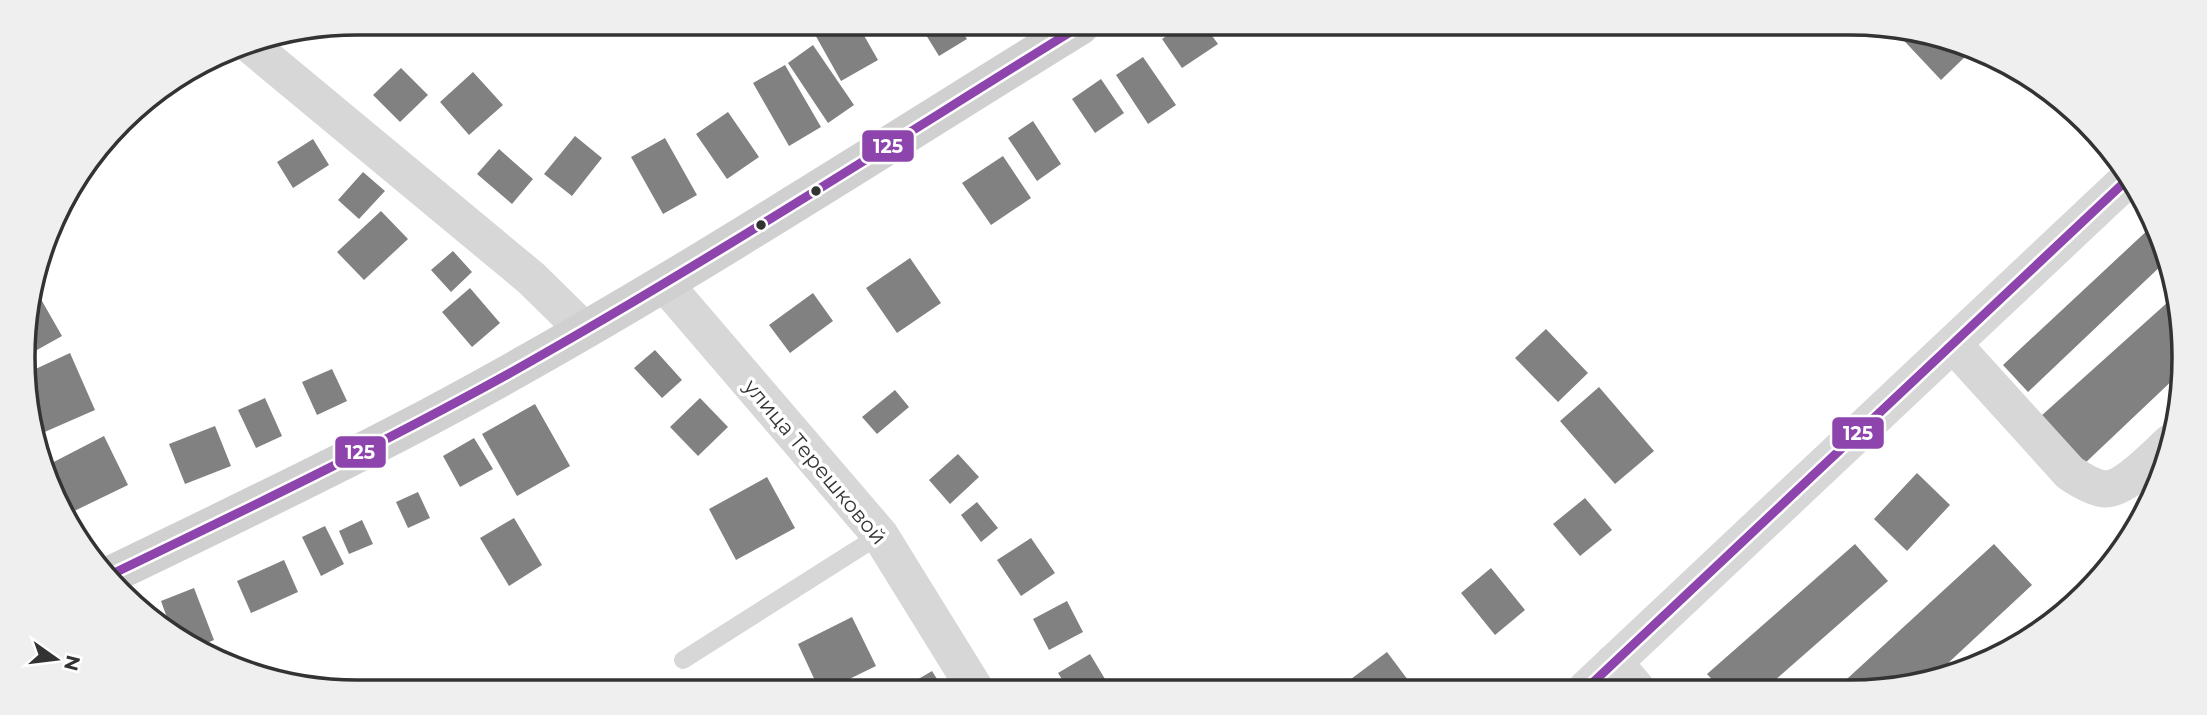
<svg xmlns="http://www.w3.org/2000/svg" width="2207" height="715" font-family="Montserrat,sans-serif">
<rect width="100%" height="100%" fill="#fff"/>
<path fill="#818181" d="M824,25H858L878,60L841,81L813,31Z
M941,25H958L967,39L939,56L926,35Z
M1181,26H1205L1218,44L1182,68L1162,39Z
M1893,29H1915L1970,52L1941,80Z
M813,45L854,105L828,123L788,63Z
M1143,57L1176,105L1148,124L1116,75Z
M785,65L821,127L789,146L753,83Z
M401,68L428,95L400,122L373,95Z
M473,72L503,105L469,135L440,102Z
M1101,79L1124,113L1095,133L1072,99Z
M728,112L759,157L727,179L696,134Z
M1033,121L1061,164L1037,181L1008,138Z
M575,136L602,158L572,196L544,174Z
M665,138L697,195L663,214L631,157Z
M313,139L329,165L293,188L277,162Z
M499,149L533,179L512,204L477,174Z
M1003,156L1031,198L991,225L962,183Z
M363,172L385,191L359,219L338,200Z
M381,211L408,239L364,280L337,252Z
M2151,227L2165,262L2028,392L2003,365Z
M453,251L472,272L451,292L431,270Z
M910,258L941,303L897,333L866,288Z
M34,287L62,336L28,355L26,314Z
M470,288L500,323L472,347L442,312Z
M813,293L833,321L790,353L769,325Z
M2178,293V375L2083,465L2041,416Z
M1546,329L1588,373L1558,402L1515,358Z
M655,350L682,380L662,398L634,368Z
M70,353L95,410L40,434L32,415L29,372Z
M332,369L347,401L317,415L302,382Z
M1599,387L1654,451L1615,484L1560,421Z
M895,390L909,407L877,434L862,417Z
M265,398L282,436L256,448L238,410Z
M700,398L728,427L698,456L670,427Z
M535,404L570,466L517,496L482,434Z
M215,426L231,466L185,484L169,444Z
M104,436L128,485L66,515L44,467Z
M474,438L493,469L460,487L443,456Z
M958,454L979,477L950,504L929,480Z
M1917,473L1950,505L1907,551L1874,519Z
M767,477L795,528L736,560L709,509Z
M418,492L430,518L408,528L396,502Z
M1585,498L1612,530L1580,556L1553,524Z
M977,502L998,528L981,542L961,515Z
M514,518L542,565L509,586L480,538Z
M362,520L373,544L349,554L339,531Z
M325,526L344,564L321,576L302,537Z
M1031,538L1055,573L1021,596L997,560Z
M1855,544L1888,581L1765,689H1721L1707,674Z
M1994,544L2032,585L1932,678L1894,689H1836Z
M284,560L298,592L251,613L237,581Z
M1491,568L1525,610L1495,635L1461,593Z
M194,588L214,640L198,647L174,637L161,601Z
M1067,601L1083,632L1049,650L1033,619Z
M852,617L876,666L833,687H818L798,644Z
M1387,652L1414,688H1339Z
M1090,654L1108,684L1103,688L1067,687L1058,673Z
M932,671L942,687H905Z"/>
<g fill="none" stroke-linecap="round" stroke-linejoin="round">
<path stroke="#d7d7d7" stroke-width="18" d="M683,660L880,535"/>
<path stroke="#d7d7d7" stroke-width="37" d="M249,44L531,278L584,330
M664,283L880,535L974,687
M1953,344L2070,473C2079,479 2093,488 2105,489C2126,489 2156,455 2171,442
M1614,662L1637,689
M1586,689L2130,177"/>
<path stroke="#d0d0d0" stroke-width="38" d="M110,575C216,524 323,473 427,418C651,299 864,159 1080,26"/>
<defs>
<path id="bus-1" d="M110,575C245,510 380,445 510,373C704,264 891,143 1080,26
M1586,689L2130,177"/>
</defs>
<use href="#bus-1" stroke="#fff" stroke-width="14"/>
<use href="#bus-1" stroke="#8e44ad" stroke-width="9"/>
</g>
<g fill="#333" stroke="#fff" stroke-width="2.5">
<circle cx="816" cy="191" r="6"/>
<circle cx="761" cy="225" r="6"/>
</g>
<g text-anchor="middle" stroke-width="7" stroke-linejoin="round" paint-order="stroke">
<g font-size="21" fill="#333" stroke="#fff">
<text transform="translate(815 462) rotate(50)" y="7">улица Терешковой</text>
</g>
</g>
<path d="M0 0H2207V715H0ZM357 35H1850A322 322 0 0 1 2172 357V358A322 322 0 0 1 1850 680H357A322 322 0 0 1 35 358V357A322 322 0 0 1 357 35Z" fill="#efefef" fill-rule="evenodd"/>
<path fill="none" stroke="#333" stroke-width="3.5" d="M357 35H1850A322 322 0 0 1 2172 357V358A322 322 0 0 1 1850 680H357A322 322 0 0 1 35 358V357A322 322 0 0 1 357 35Z"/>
<g stroke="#fff" stroke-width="2.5">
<rect x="861" y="129" width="54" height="34" rx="7" fill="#8e44ad"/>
<rect x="1831" y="416" width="54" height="34" rx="7" fill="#8e44ad"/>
<rect x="334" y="435" width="53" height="34" rx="7" fill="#8e44ad"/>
</g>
<g font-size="19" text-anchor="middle" font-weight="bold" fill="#fff">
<text x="888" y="153">125</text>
<text x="1858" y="440">125</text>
<text x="360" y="459">125</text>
</g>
<g transform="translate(56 659) rotate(104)" stroke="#ffffff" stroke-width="5" paint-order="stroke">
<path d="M0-5L12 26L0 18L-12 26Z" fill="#333333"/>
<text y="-10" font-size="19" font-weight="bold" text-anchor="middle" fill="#333333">N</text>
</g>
</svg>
